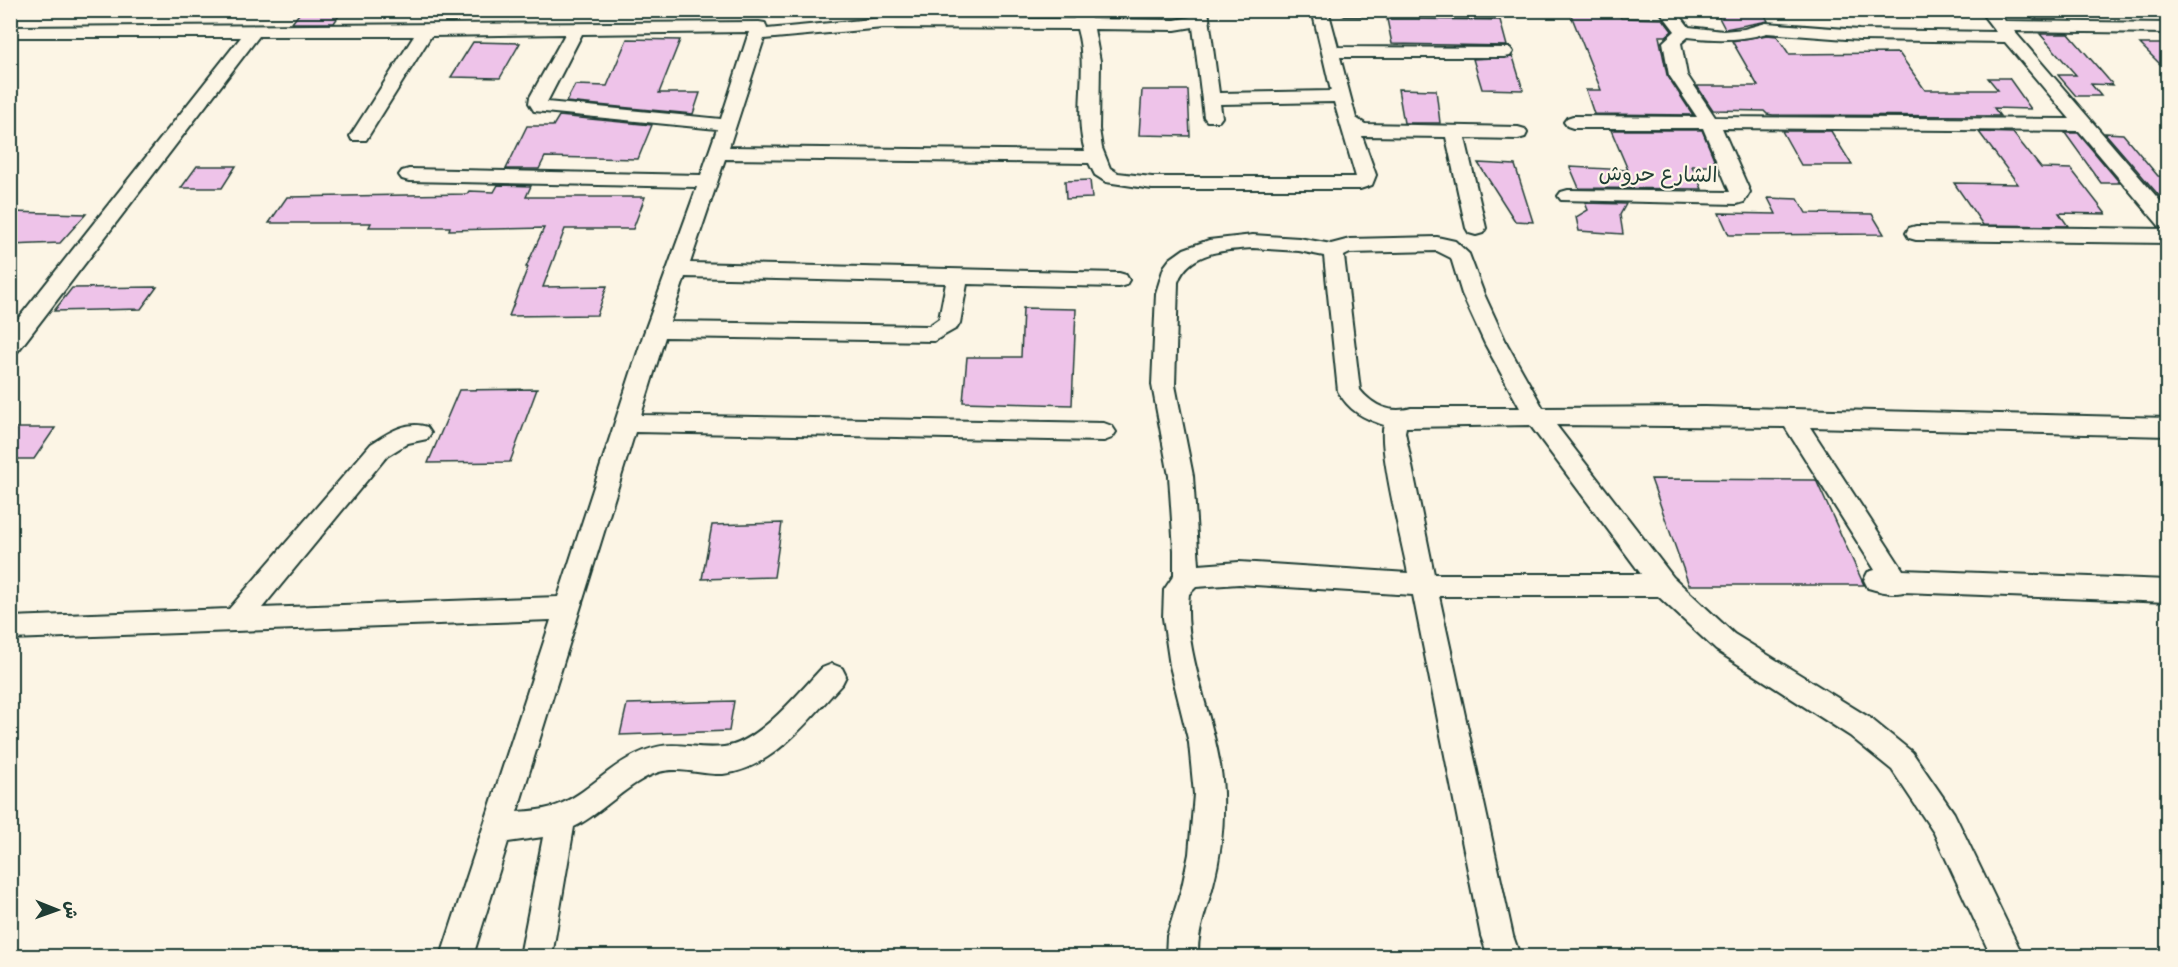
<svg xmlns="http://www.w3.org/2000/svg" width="2178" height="967" font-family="Itim,'Playpen Sans Arabic',sans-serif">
<rect width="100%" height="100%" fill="#fcf5e5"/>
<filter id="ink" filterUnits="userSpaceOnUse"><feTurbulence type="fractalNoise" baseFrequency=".0167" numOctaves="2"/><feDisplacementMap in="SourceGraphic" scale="12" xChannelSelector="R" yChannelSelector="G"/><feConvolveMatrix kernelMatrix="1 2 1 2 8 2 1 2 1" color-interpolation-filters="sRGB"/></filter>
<g filter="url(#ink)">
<path fill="#eec3e9" stroke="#1f3d34" stroke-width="1.5" d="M302,10H343L334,23H292Z
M1569,10H1617L1621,18L1663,19L1672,31L1666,36H1659L1667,75L1693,115L1594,114L1586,90H1601Z
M1715,10H1762L1768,21L1725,29Z
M2026,10H2048L2056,19H2034Z
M1387,19L1500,20L1507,46L1392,44Z
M2040,34H2069L2113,85L2091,84L2101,96H2076L2058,75H2076Z
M1767,35L1777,36L1789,54L1899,53L1925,90H1998L1988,78H2009L2031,109L1994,108L2000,116L1773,115L1767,114L1764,111L1713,110L1697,86H1758L1732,41Z
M627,39L680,40L659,93H700L693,114L566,102L575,85L607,86Z
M473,42L520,43L500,78L451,77Z
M2140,44H2168V72Z
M1513,57L1523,90L1482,89L1473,59Z
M1398,89L1436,90L1440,123H1404Z
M1142,90H1188L1190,136L1139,135Z
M559,116L652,125L638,159L545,157L539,169H506L527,126H553Z
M1611,130H1702L1717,166H1692L1702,189L1579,188L1570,167L1628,170Z
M1782,131H1831L1852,165H1801Z
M1979,132L2013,133L2041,168L2071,169L2106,214L2059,213L2068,226L1983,225L1954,183L2018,184Z
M2065,133H2078L2120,183H2101Z
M2105,133L2123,134L2158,176L2168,177V206Z
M1478,163L1515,165L1533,222L1515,221Z
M197,166H236L222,188H181Z
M1090,180L1092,198L1066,199L1065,181Z
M498,185L531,186L526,197H645L633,229H565L543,287L607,286L597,315L509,316L528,267H526L544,228L449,230L450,227H369L371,223H269L287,197L467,194L469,191L494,192Z
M1768,198L1798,199L1806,213L1872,214L1884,234L1729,235L1719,213L1776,214Z
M1585,203L1626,204L1620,215L1623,234L1579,231L1576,217L1588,210Z
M10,212L86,214L60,243L10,245Z
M157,287L141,309L54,311L72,288Z
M1023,308L1076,309L1072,405L963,402L967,357H1021Z
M537,389L510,462L428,463L459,390Z
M10,428H55L34,459H10Z
M1651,479L1816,480L1864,585H1689Z
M782,523L774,577L702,579L712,525Z
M734,701L729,731L620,735L627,704Z"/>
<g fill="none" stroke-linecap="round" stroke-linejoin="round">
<defs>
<path id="minor" d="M1072,10H1088L1091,19L1175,20L1190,17L1192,10H1208L1219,93L1331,91L1312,10H1328L1338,47L1510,48L1513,52L1510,56L1504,57H1340L1356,118L1365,124L1518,127L1525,129L1527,133L1525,137L1518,139L1465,138L1486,228L1483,233L1476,235L1469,233L1466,228L1446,137L1362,136L1376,175L1372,185L1360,189H1152L1106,182L1095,175L1089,163L725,159L690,263L1119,273L1126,275L1129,280L1126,285L1119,287L967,284L960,323L957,328L934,341L665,337L641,415L1104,423L1112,426L1116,432L1112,438L1104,441L635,432L517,812C531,811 545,810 558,805C586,794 607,768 635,755C674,736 687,751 724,747C759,743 799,692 822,668L832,664L842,668L846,676L842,684C810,718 773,769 723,774C701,775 680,766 659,772C629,781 603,813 574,827L552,956H520L543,837L508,842L473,956H441L551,620L10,639V617L229,609L371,444C388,433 406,420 427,427L431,433L427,439L408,443L387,456L262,608L558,597L643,336L697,187L409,181L402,179L399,175L402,171L409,169L701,175L717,129L534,111L529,103L530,97L565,34L431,36L366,140H352L350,136L414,36H259L18,351L10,353V329L241,37H10V27L759,22L765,23L767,29L883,18L1074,19ZM1193,27L1204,117L1207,121H1219L1222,117L1220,104L1334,102L1356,177H1152L1118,173L1110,168L1102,148L1099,129L1100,61L1094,29L1175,30ZM883,28L1077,29C1089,69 1073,112 1085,151L729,147L764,39ZM749,32L721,119L547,102L582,34ZM685,277L946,283L939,319L929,326L670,322Z
M1337,10H1500L1501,13L1493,18L1345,15Z
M1659,10H1676L1689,27L1723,31L1744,29L1766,23L1859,30L1996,32L1979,10H1996L2005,21L2168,23V33L2014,31L2168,210V243L1916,240L1909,238L1906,233L1909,228L1916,226L2167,229L2161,228L2079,131L1722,128L1750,192L1744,202L1737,204L1561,200L1558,196L1561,192L1568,190L1730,192L1703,128H1573L1567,126L1564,122L1567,118L1573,116L1697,117L1669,75L1663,42L1675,31ZM1767,33L1859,40L2005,42L2070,119L1715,117L1687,75L1681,43L1688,37C1716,40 1739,41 1767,33Z
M1253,235L1299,238L1331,244L1350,239L1437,237L1455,241L1469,254L1484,294L1507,344L1543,408L1705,407L2168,418V436L1810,427L1903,570L2168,580V602L1903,592C1893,595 1878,591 1868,588L1864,580L1868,572L1875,570L1785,427L1556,425L1673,577L1734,634L1870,718L1912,752L1954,813L2023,956H1991L1934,833L1892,770L1850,736L1716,650L1658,596H1439L1513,936L1520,956H1488L1481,936L1413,595L1239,584L1196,587L1189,594C1181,655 1221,729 1223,793C1224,824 1221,855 1213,885C1207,909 1197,930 1198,956H1166L1167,936L1182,887L1189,854L1194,794L1189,743L1170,666L1163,618L1164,590L1174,575V550L1169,476L1152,385L1156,293L1164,267L1170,259L1184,249L1209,240ZM1253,248L1299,251L1324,256L1338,391C1349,411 1363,418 1384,425C1377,444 1403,547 1408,573L1239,562L1199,565L1193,476L1175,385L1178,282C1189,251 1226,250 1253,248ZM1437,251L1451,258L1462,294L1485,344L1520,408H1411C1391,414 1373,406 1360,390L1344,256L1350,253ZM1530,425L1641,574H1434L1405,432L1406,427Z"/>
</defs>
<use href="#minor" stroke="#1f3d34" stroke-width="4"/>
<use href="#minor" fill="#fcf5e5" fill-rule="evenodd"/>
</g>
</g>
<g text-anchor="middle" stroke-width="4.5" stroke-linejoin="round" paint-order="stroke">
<g font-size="21" fill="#1f3d34" stroke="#fcf5e5">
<text transform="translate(1658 174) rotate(1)" y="7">الشارع حروش</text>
</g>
</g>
<rect width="2178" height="967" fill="none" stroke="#fcf5e5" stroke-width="36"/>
<rect x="18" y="18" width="2142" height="931" fill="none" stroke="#1f3d34" stroke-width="2" filter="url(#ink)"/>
<g transform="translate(57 910) rotate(91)" stroke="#fcf5e5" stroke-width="4.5" paint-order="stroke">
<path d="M0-4.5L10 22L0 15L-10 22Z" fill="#1f3d34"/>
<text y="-9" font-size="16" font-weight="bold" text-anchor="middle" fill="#1f3d34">ش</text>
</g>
</svg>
